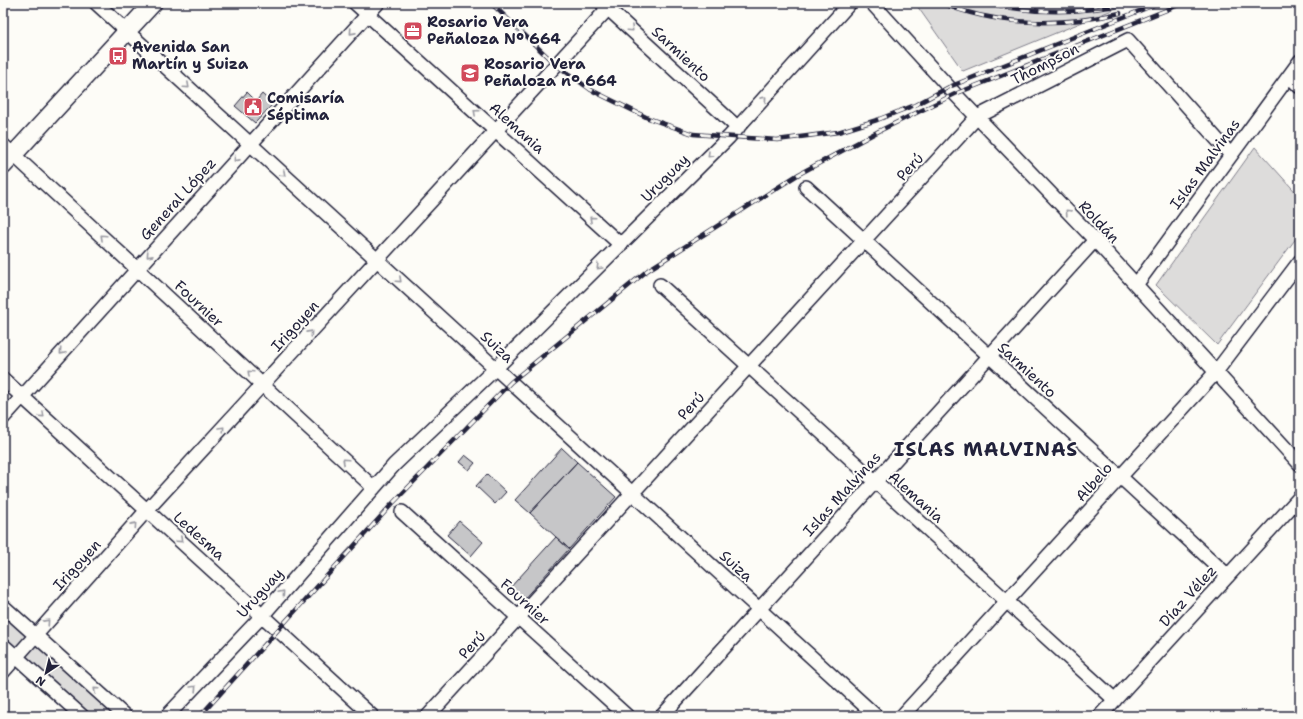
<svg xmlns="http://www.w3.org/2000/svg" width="1303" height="719" font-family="'Shantell Sans',sans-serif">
<rect width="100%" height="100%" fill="#fdfcf7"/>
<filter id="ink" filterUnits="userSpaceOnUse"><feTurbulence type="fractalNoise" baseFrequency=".025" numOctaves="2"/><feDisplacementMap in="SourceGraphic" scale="8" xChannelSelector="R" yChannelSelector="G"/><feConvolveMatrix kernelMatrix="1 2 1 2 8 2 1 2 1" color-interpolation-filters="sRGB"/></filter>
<g filter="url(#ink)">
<path fill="#dddcdb" stroke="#807f8b" d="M915,3H1129L963,71Z
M1255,147L1300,197V233L1217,345L1156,285Z
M3,606L125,716H82L3,645Z"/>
<path fill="#c6c6c8" stroke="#22223b" d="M247,92L256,101L262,94L273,104L255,123L235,106Z
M562,448L577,462L530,513L515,500Z
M465,455L475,463L469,470L459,462Z
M577,462L616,497L569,549L530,513Z
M487,474L506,492L495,504L476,486Z
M459,521L483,542L471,556L447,535Z
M556,537L569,549L521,602L508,590Z"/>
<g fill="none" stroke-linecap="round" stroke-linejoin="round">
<defs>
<path id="minor" d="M96,3L876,716
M355,3L621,245
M602,3L738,128
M872,3L955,94L1095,240L1300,464
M1289,76L1300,87
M3,145L374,488
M806,187L1228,576
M660,285L1115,700
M1136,285L1300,61
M3,379L372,716
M3,418L378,3
M402,512L627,716
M3,606L125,716
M3,645L82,716
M3,672L147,510L613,3
M167,716L262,616L394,465L496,368L729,137L850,3
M428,716L977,117L1128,40L1231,155
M662,716L1095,240
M902,716L1216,372L1300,261
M1100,716L1300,497"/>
<path id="major" d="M3,166L153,3"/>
</defs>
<use href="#minor" stroke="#22223b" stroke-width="16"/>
<use href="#major" stroke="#22223b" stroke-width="20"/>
<use href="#minor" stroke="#fdfcf7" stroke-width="13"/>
<use href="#major" stroke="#fdfcf7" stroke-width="17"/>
<defs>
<path id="rail" d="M491,3L555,64L591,90L648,118L693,134L777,140L838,132L877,120L915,105L949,87L1159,3
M941,3C997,26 1061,27 1120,13
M986,3C1032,14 1082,14 1127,3
M200,716L393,503L511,382L648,270L799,174L879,131L955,94L1184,3"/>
</defs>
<use href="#rail" stroke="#22223b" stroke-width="4.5"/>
<use href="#rail" stroke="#fdfcf7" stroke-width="3" stroke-dasharray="9" stroke-linecap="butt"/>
</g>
<defs><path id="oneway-chevron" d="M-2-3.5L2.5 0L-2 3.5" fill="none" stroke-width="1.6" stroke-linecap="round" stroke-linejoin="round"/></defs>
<g stroke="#9a9aa2">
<use href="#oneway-chevron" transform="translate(631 29) rotate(43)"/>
<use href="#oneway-chevron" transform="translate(352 32) rotate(132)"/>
<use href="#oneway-chevron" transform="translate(187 86) rotate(42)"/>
<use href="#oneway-chevron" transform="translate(764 99) rotate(-48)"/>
<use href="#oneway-chevron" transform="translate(476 112) rotate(-138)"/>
<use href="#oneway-chevron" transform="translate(710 155) rotate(135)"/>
<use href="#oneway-chevron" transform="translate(236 159) rotate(132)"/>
<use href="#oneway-chevron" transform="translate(283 174) rotate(42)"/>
<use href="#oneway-chevron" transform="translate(1068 212) rotate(-134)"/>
<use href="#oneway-chevron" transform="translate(592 219) rotate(-138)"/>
<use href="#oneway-chevron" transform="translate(103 237) rotate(-137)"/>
<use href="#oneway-chevron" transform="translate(149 255) rotate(132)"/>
<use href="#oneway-chevron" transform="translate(599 267) rotate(135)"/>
<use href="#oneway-chevron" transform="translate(399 280) rotate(42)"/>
<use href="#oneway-chevron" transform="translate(310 333) rotate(-48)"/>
<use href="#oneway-chevron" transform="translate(62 352) rotate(132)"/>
<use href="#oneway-chevron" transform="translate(250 373) rotate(-137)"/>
<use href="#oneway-chevron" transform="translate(42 415) rotate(42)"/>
<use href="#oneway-chevron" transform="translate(222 429) rotate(-47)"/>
<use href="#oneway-chevron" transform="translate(345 461) rotate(-137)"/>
<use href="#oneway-chevron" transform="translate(134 525) rotate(-48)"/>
<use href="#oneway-chevron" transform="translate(180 540) rotate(42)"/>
<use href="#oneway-chevron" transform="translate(282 593) rotate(-49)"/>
<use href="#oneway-chevron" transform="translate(47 622) rotate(-48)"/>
<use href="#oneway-chevron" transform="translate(194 688) rotate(-46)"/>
<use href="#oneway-chevron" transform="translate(96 690) rotate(-138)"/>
</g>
</g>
<defs>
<symbol id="office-square" viewBox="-11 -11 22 22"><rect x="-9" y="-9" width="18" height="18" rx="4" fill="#d1495b" stroke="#fdfcf7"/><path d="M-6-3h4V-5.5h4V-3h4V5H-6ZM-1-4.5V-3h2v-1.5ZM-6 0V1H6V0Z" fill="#fff"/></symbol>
<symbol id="bus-square" viewBox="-11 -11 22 22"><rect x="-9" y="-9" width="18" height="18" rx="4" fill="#d1495b" stroke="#fdfcf7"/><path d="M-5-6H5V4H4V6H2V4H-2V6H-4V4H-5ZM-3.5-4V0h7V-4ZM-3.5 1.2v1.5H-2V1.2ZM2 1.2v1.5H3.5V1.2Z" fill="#fff"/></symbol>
<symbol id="school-square" viewBox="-11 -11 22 22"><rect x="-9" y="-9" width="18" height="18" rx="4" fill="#d1495b" stroke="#fdfcf7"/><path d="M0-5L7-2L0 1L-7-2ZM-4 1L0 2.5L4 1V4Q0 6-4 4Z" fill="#fff"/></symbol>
<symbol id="civic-square" viewBox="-11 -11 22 22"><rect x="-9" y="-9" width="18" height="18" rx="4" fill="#d1495b" stroke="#fdfcf7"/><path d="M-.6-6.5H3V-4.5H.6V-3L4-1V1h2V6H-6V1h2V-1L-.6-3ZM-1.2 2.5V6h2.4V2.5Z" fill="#fff"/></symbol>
</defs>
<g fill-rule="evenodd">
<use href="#office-square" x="402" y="20" width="22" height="22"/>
<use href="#bus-square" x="107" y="45" width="22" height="22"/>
<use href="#school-square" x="459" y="62" width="22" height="22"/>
<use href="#civic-square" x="242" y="96" width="22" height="22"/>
</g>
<g text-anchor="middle" stroke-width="4" stroke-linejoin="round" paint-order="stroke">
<g font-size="15" font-weight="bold" fill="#22223b" stroke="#fdfcf7" text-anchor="start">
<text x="427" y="27">Rosario Vera<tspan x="427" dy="17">Peñaloza Nº 664</tspan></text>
<text x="132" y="52">Avenida San<tspan x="132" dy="17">Martín y Suiza</tspan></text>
<text x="484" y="69">Rosario Vera<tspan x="484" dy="17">Peñaloza n° 664</tspan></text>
<text x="267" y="103">Comisaría<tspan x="267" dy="17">Séptima</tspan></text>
</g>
<g font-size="15" fill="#22223b" stroke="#fdfcf7">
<text transform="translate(681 54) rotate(43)" y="5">Sarmiento</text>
<text transform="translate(1045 64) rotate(-27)" y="5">Thompson</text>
<text transform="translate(517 128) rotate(42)" y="5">Alemania</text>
<text transform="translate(1205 164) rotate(-54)" y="5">Islas Malvinas</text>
<text transform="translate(910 167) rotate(-47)" y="5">Perú</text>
<text transform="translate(665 178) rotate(-45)" y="5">Uruguay</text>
<text transform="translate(178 199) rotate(-48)" y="5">General López</text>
<text transform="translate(1099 222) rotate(47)" y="5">Roldán</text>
<text transform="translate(199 304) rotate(43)" y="5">Fournier</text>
<text transform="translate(295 326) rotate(-48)" y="5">Irigoyen</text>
<text transform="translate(497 347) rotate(43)" y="5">Suiza</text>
<text transform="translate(1027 370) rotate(43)" y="5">Sarmiento</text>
<text transform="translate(691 406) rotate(-47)" y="5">Perú</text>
<text transform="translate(1094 482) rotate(-48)" y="5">Albelo</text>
<text transform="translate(842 494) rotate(-48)" y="5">Islas Malvinas</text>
<text transform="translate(916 497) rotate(42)" y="5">Alemania</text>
<text transform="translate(199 536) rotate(42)" y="5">Ledesma</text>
<text transform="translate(77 565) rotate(-48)" y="5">Irigoyen</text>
<text transform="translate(736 566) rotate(42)" y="5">Suiza</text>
<text transform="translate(260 593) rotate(-48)" y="5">Uruguay</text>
<text transform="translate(1188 596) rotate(-48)" y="5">Díaz Vélez</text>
<text transform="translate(525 602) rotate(42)" y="5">Fournier</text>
<text transform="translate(472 645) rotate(-47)" y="5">Perú</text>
</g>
<g font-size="19" font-weight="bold" letter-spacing="1" fill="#22223b" stroke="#fdfcf7">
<text x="986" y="456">ISLAS MALVINAS</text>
</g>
</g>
<rect width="1303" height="719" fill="none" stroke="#fdfcf7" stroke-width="16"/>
<rect x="8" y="8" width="1287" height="703" fill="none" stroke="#22223b" stroke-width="1.5" filter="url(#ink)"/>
<g transform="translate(46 673) rotate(215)" stroke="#fdfcf7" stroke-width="3" paint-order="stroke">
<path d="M0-3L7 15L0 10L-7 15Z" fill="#22223b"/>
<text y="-6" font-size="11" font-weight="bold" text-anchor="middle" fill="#22223b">N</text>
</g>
</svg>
